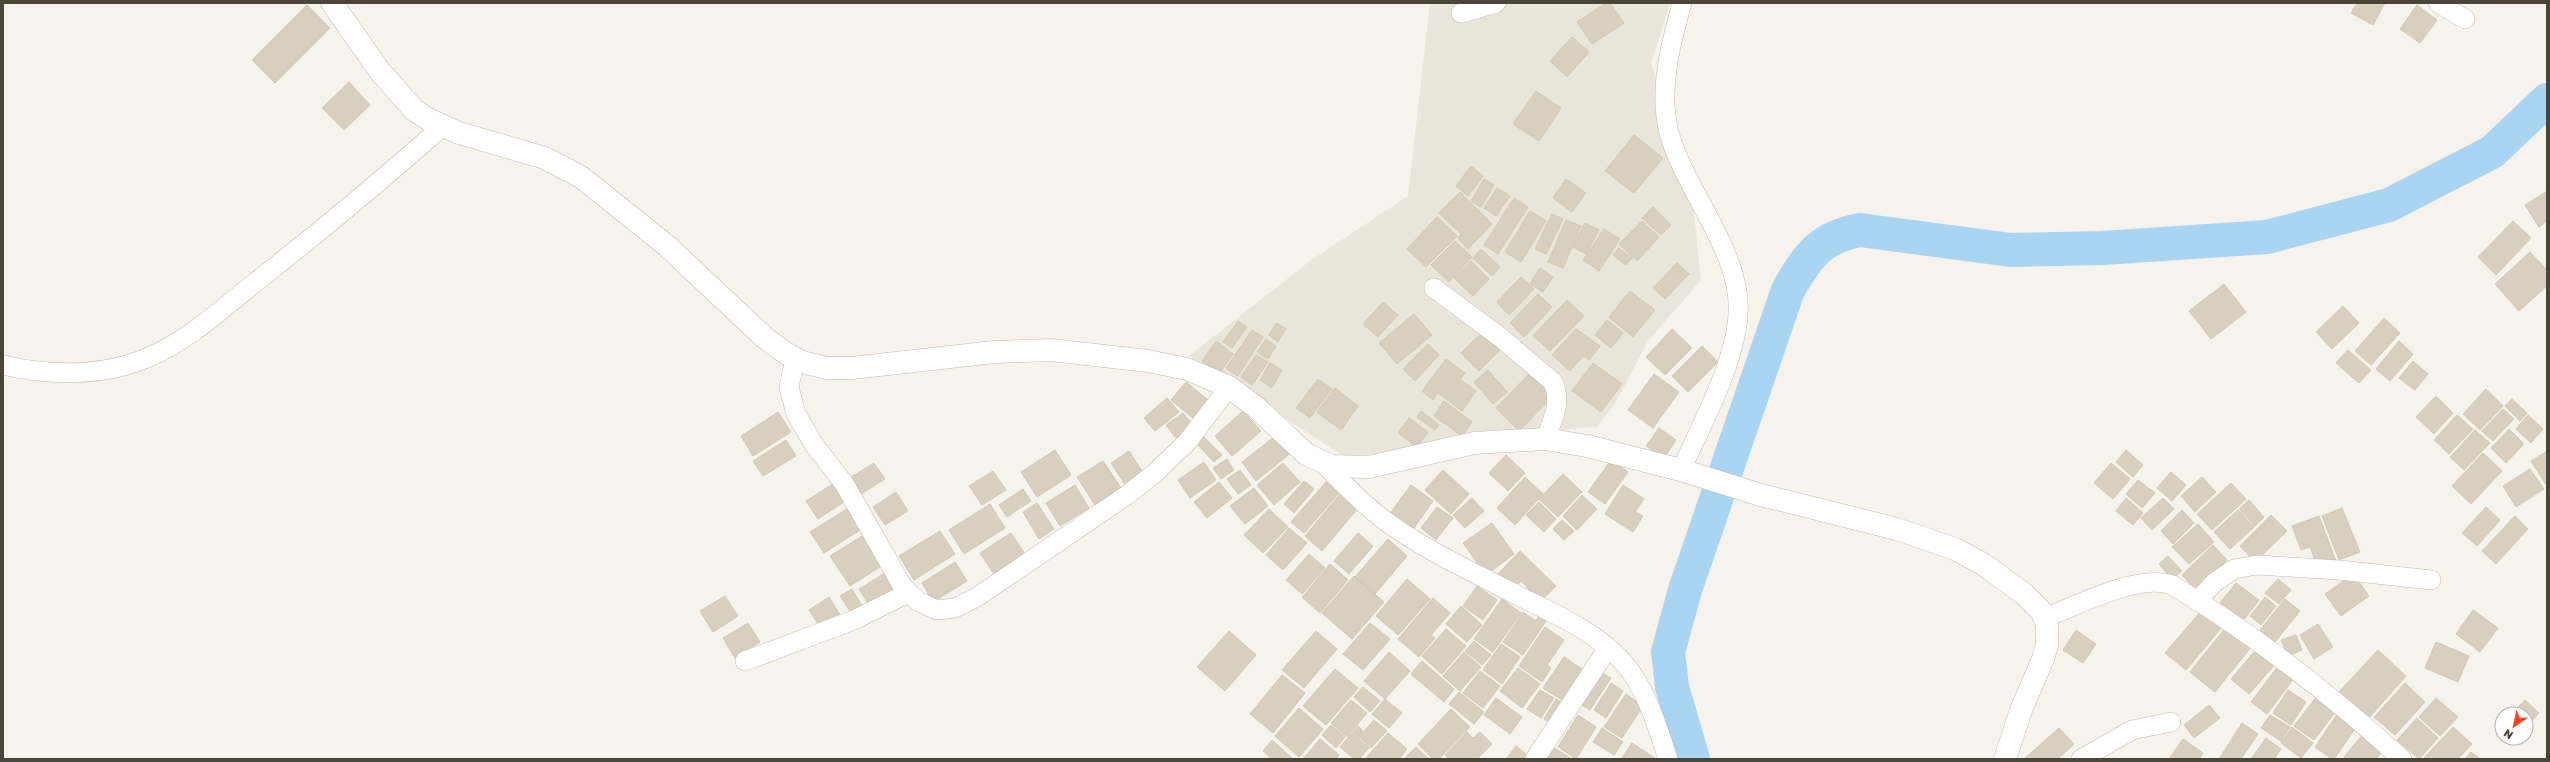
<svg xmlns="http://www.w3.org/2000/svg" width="2550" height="762" font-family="'Golos Text',sans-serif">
<rect width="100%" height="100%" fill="#f6f3ec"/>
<path fill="#eae5da" d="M1430,3H1670L1651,63L1691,184L1701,280L1648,341L1614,406L1596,427L1496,435L1419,449L1345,457L1189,356L1310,261L1408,196Z"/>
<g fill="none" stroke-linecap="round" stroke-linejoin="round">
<path stroke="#a9d4f2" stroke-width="34" d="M1693,759L1672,687L1668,652L1685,590L1788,290C1807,257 1820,237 1860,230L2011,250L2103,248L2267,237L2389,205L2492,152L2547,100"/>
</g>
<path fill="#d8cfc1" stroke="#d3c7b4" d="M1606,3H1610L1624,23L1592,44L1577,22Z
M2357,3H2385L2373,25L2351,13Z
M307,5L330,28L275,83L252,60Z
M2417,5L2437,20L2420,43L2400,29Z
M1572,37L1589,52L1567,77L1550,61Z
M349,82L370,105L344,130L322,108Z
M1536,91L1561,108L1539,141L1513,124Z
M1634,135L1663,158L1634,193L1605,171Z
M1471,166L1483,176L1468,196L1456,186Z
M1484,179L1494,185L1481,207L1471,201Z
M1566,179L1586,193L1572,212L1553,198Z
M1497,188L1510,196L1496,216L1484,208Z
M2547,191V221L2539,227L2525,205Z
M1460,192L1492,224L1468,249L1458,238L1461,234L1439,213Z
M1514,198L1528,207L1498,254L1484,245Z
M1653,207L1671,225L1661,235L1642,218Z
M1530,211L1546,221L1521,262L1505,252Z
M1552,214L1563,219L1546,254L1535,249Z
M1437,217L1457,236L1426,267L1407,249Z
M1566,220L1581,226L1563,268L1548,262Z
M1642,221L1659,237L1637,261L1619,244Z
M2513,221L2531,238L2496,275L2478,257Z
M1585,223L1599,230L1586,254L1573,247Z
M1604,229L1620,239L1599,271L1583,260Z
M1455,241L1472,257L1449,282L1431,265Z
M1619,248L1632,258L1626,265L1613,255Z
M1481,249L1500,267L1492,276L1473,258Z
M2530,252L2547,270V286L2519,311L2495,284Z
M1471,261L1489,279L1473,296L1454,278Z
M1677,263L1689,274L1665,299L1653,288Z
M1540,268L1553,277L1543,292L1530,284Z
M1521,277L1534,289L1509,315L1497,302Z
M2224,284L2246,312L2211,339L2189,311Z
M1630,291L1655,310L1633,337L1609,317Z
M1538,294L1552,307L1524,337L1510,323Z
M1567,300L1584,316L1550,351L1533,336Z
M1383,302L1398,315L1378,337L1363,324Z
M2343,306L2359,323L2332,349L2316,332Z
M1414,314L1432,335L1397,364L1379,343Z
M2384,318L2400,333L2371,365L2355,351Z
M1607,320L1623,333L1611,348L1595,335Z
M1238,321L1247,327L1232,348L1223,342Z
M1276,323L1286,329L1278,342L1269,335Z
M1486,329L1503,347L1479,371L1461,353Z
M1576,329L1600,346L1589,360L1583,356L1570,371L1552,355Z
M1672,329L1692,348L1665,375L1646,357Z
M1252,330L1263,337L1238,376L1226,368Z
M1266,339L1276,346L1268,359L1257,352Z
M1216,341L1233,354L1220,373L1202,361Z
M2399,341L2413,354L2390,381L2376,369Z
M1428,344L1439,355L1415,381L1403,369Z
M1702,346L1718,362L1688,392L1672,376Z
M2348,350L2371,370L2359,383L2336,363Z
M1256,355L1268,362L1252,385L1241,377Z
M1446,359L1465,373L1460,379L1476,391L1462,411L1438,393L1433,400L1422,391Z
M2413,361L2428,374L2415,390L2399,378Z
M1270,363L1282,370L1272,388L1260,380Z
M1593,363L1622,384L1601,412L1572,391Z
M1488,370L1507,392L1493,404L1474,382Z
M1531,372L1555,394L1519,431L1496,408Z
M1654,374L1679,392L1653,428L1628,410Z
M1318,379L1332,389L1310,418L1296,408Z
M1186,382L1213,404L1198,422L1171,400Z
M1335,388L1358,406L1341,430L1317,412Z
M2486,389L2503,406L2480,430L2463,414Z
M2436,396L2453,413L2434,434L2416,417Z
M1167,398L1179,412L1155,431L1144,418Z
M2512,399L2527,413L2520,421L2505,406Z
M1444,401L1472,422L1462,436L1434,416Z
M2503,409L2514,419L2493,441L2482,431Z
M1243,411L1261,431L1232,456L1215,436Z
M1421,411L1439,425L1435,430L1417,417Z
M778,412L791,432L753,456L741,436Z
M1183,413L1196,429L1179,442L1166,425Z
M2457,415L2473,429L2449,454L2434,440Z
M2528,415L2543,429L2531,443L2516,429Z
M1409,418L1428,432L1417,447L1398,433Z
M1659,428L1676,440L1664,458L1646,446Z
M2509,429L2524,444L2506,463L2491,448Z
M2475,430L2490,443L2464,470L2450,457Z
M1278,434L1292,452L1256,481L1242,462Z
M1204,437L1222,455L1214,462L1197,444Z
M786,440L796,456L763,476L753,461Z
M1055,450L1071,475L1037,497L1021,472Z
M2126,450L2143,465L2133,477L2116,462Z
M1129,451L1144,474L1126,486L1111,463Z
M2547,451V486L2531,461Z
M2483,453L2502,471L2471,504L2452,486Z
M1506,455L1525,473L1508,491L1489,473Z
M1227,459L1234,470L1221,479L1213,468Z
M1611,460L1628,472L1605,504L1588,492Z
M1103,461L1121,488L1095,505L1077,477Z
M1204,462L1216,480L1190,498L1178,480Z
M874,463L885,479L861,494L851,477Z
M1283,463L1300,482L1274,505L1257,485Z
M2111,463L2130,479L2113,499L2094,483Z
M2530,469L2544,489L2516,507L2503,486Z
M1240,470L1251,485L1238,494L1227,479Z
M1443,470L1469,494L1451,514L1425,490Z
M993,471L1006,490L982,505L969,486Z
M2171,472L2186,485L2172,501L2157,488Z
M1563,474L1582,492L1558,517L1539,499Z
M1525,477L1543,494L1515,525L1497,508Z
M2202,477L2216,492L2195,512L2181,496Z
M839,480L850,498L818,519L806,501Z
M2138,480L2155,493L2142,508L2126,494Z
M1304,481L1314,489L1294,513L1284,504Z
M1219,482L1232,498L1207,518L1194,502Z
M1326,482L1339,493L1304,533L1291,522Z
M2231,483L2246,499L2212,530L2197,514Z
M1075,485L1089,508L1060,526L1046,503Z
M1411,485L1433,501L1414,528L1391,512Z
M1623,485L1644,499L1635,512L1643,516L1633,532L1605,514Z
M1254,488L1268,506L1245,524L1230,506Z
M1023,489L1031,501L1007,517L999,505Z
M896,492L908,511L885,525L873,507Z
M1340,494L1358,508L1322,551L1305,536Z
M1582,495L1597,509L1577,530L1563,516Z
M1472,498L1484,511L1465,528L1453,515Z
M2126,498L2143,513L2133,525L2116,511Z
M2163,498L2174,509L2152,530L2141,518Z
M2249,500L2264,517L2255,526L2239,509Z
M1539,502L1556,519L1544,532L1526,515Z
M1037,503L1054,529L1039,539L1023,512Z
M990,504L1005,528L964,554L949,530Z
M850,507L863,528L824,553L810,532Z
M1437,507L1453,518L1436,540L1421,528Z
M2486,507L2500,520L2477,546L2462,533Z
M2342,508L2360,552L2339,560L2322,516Z
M1269,509L1288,527L1263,553L1244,535Z
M2182,510L2194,523L2173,544L2161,531Z
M2238,510L2254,527L2230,549L2214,532Z
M2271,515L2287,531L2255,562L2240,546Z
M2319,516L2336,561L2318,568L2310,547L2301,550L2292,526Z
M2515,516L2528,529L2496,564L2482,551Z
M1562,520L1574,531L1564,540L1553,529Z
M1492,523L1514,554L1486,575L1463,543Z
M2198,524L2214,542L2189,564L2172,547Z
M1289,528L1307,543L1283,570L1266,555Z
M940,531L955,554L914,580L899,556Z
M867,533L886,563L850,586L830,556Z
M1011,533L1025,554L994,574L980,553Z
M1358,533L1373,546L1349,574L1334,561Z
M1388,539L1407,556L1375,594L1355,577Z
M2213,545L2227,560L2196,590L2182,575Z
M1520,551L1556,586L1541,601L1521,581L1512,590L1497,575Z
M1309,554L1325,568L1302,594L1286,580Z
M2168,556L2182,571L2172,579L2159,564Z
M955,562L967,581L933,602L922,583Z
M1330,564L1348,580L1320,613L1302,597Z
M885,573L898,594L872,610L859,589Z
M2353,574L2369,596L2341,616L2325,594Z
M1354,576L1384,602L1352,639L1322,613Z
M1407,579L1430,599L1398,635L1376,616Z
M2278,579L2291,590L2279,604L2265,593Z
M2236,583L2259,600L2239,626L2216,608Z
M1477,586L1497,600L1483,620L1463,606Z
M852,589L864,609L853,616L840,596Z
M725,596L738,616L713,632L700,611Z
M829,597L842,618L822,630L809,610Z
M2265,597L2276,606L2261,625L2250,616Z
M1433,598L1450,613L1431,635L1435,638L1419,657L1398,639Z
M1502,599L1521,613L1493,652L1474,639Z
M2285,599L2300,611L2275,642L2260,630Z
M1461,606L1482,625L1467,642L1446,624Z
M2202,610L2222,627L2186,670L2165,653Z
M2473,610L2498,628L2480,652L2456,634Z
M1523,612L1536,621L1540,613L1548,618L1523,655L1503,642Z
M748,623L760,642L735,658L723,638Z
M1370,623L1390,639L1363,670L1343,654Z
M2318,624L2333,647L2314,659L2300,635Z
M2227,626L2252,646L2215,692L2190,672Z
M1545,627L1564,640L1547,665L1551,668L1542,682L1519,666Z
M1446,629L1466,646L1442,674L1422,656Z
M2076,630L2096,644L2083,663L2063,650Z
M1229,631L1256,655L1225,691L1197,667Z
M1316,631L1337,649L1304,688L1282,670Z
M2296,635L2302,650L2288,656L2281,640Z
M1474,641L1491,655L1482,665L1465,651Z
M2436,642L2469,656L2458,682L2425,668Z
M1501,644L1520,657L1502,684L1483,670Z
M2260,645L2278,661L2249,694L2231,679Z
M2378,650L2406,676L2367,720L2338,693Z
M1389,652L1410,671L1385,699L1364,681Z
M1464,652L1481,667L1460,691L1443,676Z
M1564,657L1588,673L1568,704L1543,688Z
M1422,661L1454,689L1444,702L1411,674Z
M2282,661L2298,673L2267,714L2251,702Z
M1518,668L1540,684L1522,708L1500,691Z
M1335,669L1358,688L1326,725L1303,706Z
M1597,670L1611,678L1590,710L1577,702Z
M1480,671L1500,686L1483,708L1463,693Z
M1282,675L1305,693L1273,733L1250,714Z
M1611,683L1623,691L1606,718L1594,710Z
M2405,683L2425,702L2395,735L2374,717Z
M1363,687L1380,701L1370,712L1354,697Z
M1540,690L1554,698L1541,718L1527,709Z
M2288,690L2306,702L2291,725L2273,713Z
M1459,692L1484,712L1474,724L1449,704Z
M1626,694L1643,706L1622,738L1604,727Z
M2317,696L2336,711L2314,740L2294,726Z
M1496,698L1522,717L1510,734L1484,715Z
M2436,698L2458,717L2440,736L2419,717Z
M1385,699L1402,713L1389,728L1372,714Z
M1556,699L1568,707L1555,726L1544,719Z
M1351,700L1367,713L1347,737L1331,723Z
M2525,700L2539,713L2526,728V714H2512Z
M2209,705L2220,718L2194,738L2184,725Z
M1299,708L1323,729L1299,757L1275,736Z
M1451,709L1470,727L1439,759H1433L1418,744Z
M2338,713L2357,726L2334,759H2332L2315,747Z
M1578,715L1596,727L1576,759L1558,747Z
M2270,715L2290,727L2281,741L2261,728Z
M2417,718L2438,738L2419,759L2397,740Z
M1374,720L1387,731L1371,748L1359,737Z
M2242,723L2258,734L2241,759H2219Z
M1331,725L1345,737L1336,748L1322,735Z
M1358,726L1363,731L1358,738L1369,748L1359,759H1354L1340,747Z
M2292,727L2313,743L2301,758L2281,743Z
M2453,727L2472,744L2458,759H2423Z
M1602,728L1623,742L1614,755L1593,742Z
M2059,728L2074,744L2058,759H2024Z
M1467,732L1473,738L1480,732L1492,744L1477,759H1449L1445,755Z
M2365,732L2384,749L2376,759H2347L2344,757Z
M1388,733L1407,749L1399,759H1365Z
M2266,738L2281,749L2274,759H2251Z
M1320,739L1339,755L1336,759H1303Z
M2183,739L2203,753L2199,759H2169Z
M1272,740L1293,759H1272L1263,751Z
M1632,743L1656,759H1621Z
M1516,746L1532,759H1506Z
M1551,746L1572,759H1543Z
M1416,747L1429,759H1404Z
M2471,752L2480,759H2465Z"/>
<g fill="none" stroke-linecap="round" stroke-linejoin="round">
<defs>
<path id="minor" d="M2438,3L2465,19
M1461,13L1496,3
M1434,288L1500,337L1553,382C1562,402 1553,420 1545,439
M795,359L789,387L796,414L813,443L845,485L903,587L919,602L937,610L955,608L977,597L1127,495L1155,473L1188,441L1229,387
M3,365C49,376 104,377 149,357C189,340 223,308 257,281C321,231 383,179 443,126
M1324,464C1343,484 1362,503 1384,520C1423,549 1471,571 1515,594C1552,613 1596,631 1624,663C1647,690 1657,726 1668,759
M1681,470C1701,426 1735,364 1738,315C1743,251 1682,189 1668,128C1659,86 1671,43 1682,3
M2197,601L2215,582L2234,569L2257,565L2339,570L2431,580
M2045,618C2077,605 2139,573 2172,585C2256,635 2330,694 2402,759
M745,661L854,620L908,593
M1535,759L1608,648
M2081,759L2132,730L2171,722"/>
<path id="tertiary" d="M332,3L379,70L414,110L428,119L459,133L545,158L581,177L666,245L765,338L784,352L802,362L827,368H852L994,352L1051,350L1148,361L1187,369L1229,387L1257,408L1306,454L1331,466L1369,467L1474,443L1545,439L1587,446L1681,470L1761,495L1897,529L1955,549L1983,564L2024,594L2042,612L2047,625V645L2043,659L2021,710L2005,759"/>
</defs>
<use href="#minor" stroke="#c2bbae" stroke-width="20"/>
<use href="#tertiary" stroke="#c2bbae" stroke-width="23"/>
<use href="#minor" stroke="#fff" stroke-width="19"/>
<use href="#tertiary" stroke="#fff" stroke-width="22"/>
</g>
<rect width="2550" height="762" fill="none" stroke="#4b4439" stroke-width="8"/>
<g transform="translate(2514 726) rotate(214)"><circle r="19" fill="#ffffff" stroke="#b7b4b0"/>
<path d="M0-3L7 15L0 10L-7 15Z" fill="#fc3f1d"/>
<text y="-6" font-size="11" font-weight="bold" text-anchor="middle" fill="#4b4439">N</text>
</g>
</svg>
